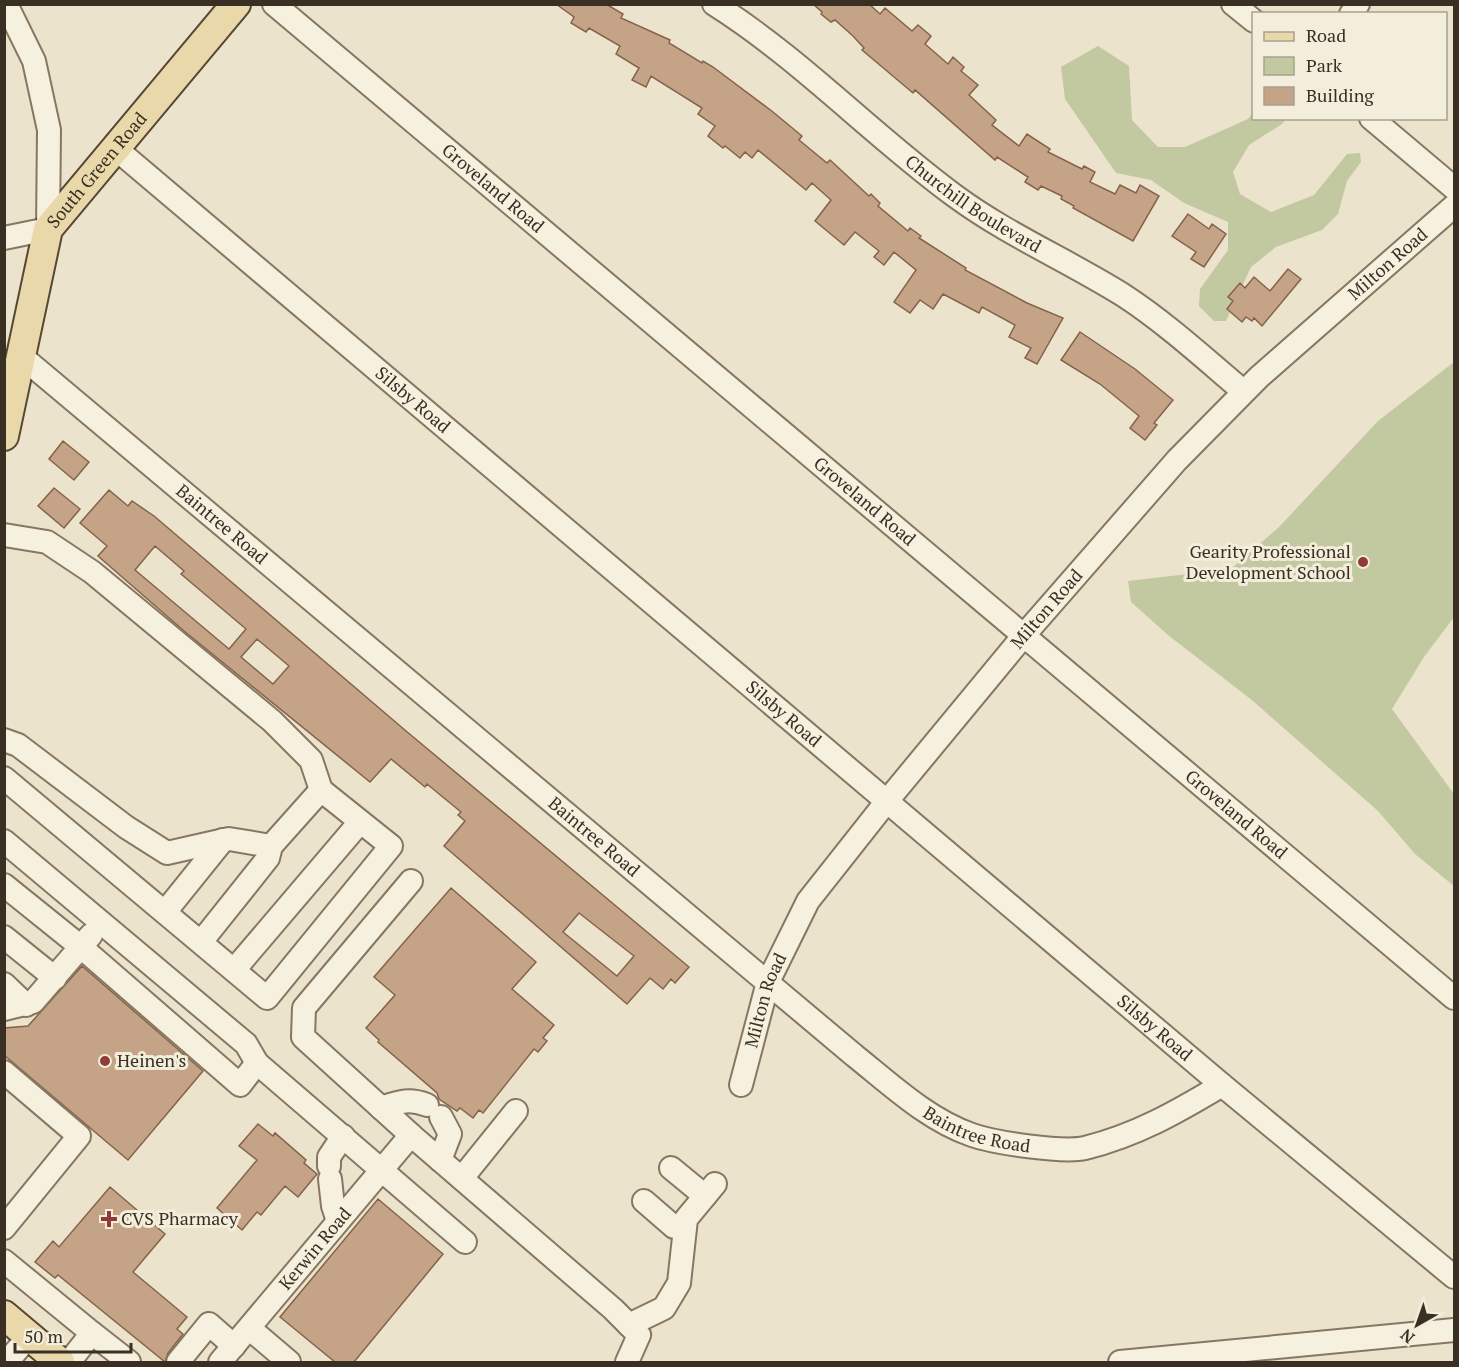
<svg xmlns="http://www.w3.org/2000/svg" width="1459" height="1367" font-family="'PT Serif',serif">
<rect width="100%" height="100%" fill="#ebe3cc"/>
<path fill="#c2c9a1" d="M1098,46L1129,66L1132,120L1158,147H1185L1248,119L1253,112L1254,118L1286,119L1282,124L1249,145L1233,172L1240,194L1271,212L1314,195L1347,154L1360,153L1361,162L1347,181L1338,214L1322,230L1276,247L1251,267L1226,321H1214L1199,306L1200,289L1228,250V222L1184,203L1151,180L1116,173L1065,99L1061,67Z
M1454,362V617L1424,657L1392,709L1454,794V886L1415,854L1378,811L1253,701L1168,635L1131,602L1128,581L1231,569L1279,527L1378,421Z"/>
<path fill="#c5a386" stroke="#84634a" stroke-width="1.5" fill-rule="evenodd" d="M556,4H606L623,14L621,18L670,40L669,43L702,63L703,61L713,67L773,112L802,136L799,140L827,163L830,160L869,196L871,194L880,203L878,206L908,231L910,228L921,236L919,238L966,268L965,270L1027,303L1063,318L1037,364L1025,358L1031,348L1009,337L1015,325L982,307L979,313L943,294L933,309L920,300L910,313L894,302L916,270L894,252L884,265L874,257L879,251L855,232L844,245L815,221L831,200L812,183L806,190L758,150L752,158L745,152L740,158L725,146L723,148L708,136L715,126L698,114L702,108L651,76L646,87L632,80L639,68L616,54L620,46L589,28L586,32L571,23L574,17Z
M813,4H869L880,14L885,8L912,31L918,25L931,36L925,44L948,64L953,57L964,67L961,71L978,85L969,95L996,120L992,125L1019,146L1027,134L1050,149L1048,152L1082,169L1084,166L1095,172L1090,182L1115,194L1120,185L1136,193L1140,185L1159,196L1133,241L1073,208L1074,206L1061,199L1062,196L1041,186L1038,190L1025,182L1028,177L997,157L995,160L915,90L913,93L862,50L864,48L853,36L835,20L831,22L821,14L822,12Z
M1188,214L1209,229L1212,224L1226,234L1204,267L1191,259L1196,252L1172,236Z
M1288,269L1301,279L1262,326L1254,318L1252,321L1246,317L1242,322L1227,309L1233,301L1228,297L1240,283L1245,288L1254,277L1270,291Z
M1080,332L1135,369L1173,400L1154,423L1157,425L1145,440L1130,428L1139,416L1100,384L1061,360Z
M63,441L89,462L74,480L49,459Z
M54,488L80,509L64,528L38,506Z
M109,490L128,506L132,501L154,516L406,731L689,967L675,983L671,979L663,989L650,978L627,1004L444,846L465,821L458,815L461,812L427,784L425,787L391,759L370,782L184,631L98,556L107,546L80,523ZM155,546L184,571L181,574L246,629L229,649L135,570ZM257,639L289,666L273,684L241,657ZM579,913L634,956L617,976L563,932Z
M451,888L536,962L512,989L554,1025L543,1038L547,1041L538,1052L534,1049L483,1113L479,1110L473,1118L460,1108L457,1111L439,1099L437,1093L378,1042L379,1040L366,1028L395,995L374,977Z
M82,966L203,1071L128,1160L4,1055V1028L28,1026Z
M258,1124L273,1136L275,1133L306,1160L304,1163L317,1174L298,1197L285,1186L261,1215L257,1212L242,1230L217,1208L257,1160L239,1146Z
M110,1187L165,1234L133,1272L187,1317L177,1329L183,1334L168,1353L165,1362L58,1275L55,1278L35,1262L53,1241L59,1247Z
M378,1199L443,1254L354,1362H335L280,1317Z"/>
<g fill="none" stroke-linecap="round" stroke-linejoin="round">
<defs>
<g id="minor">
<path id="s1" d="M274,4L1454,998"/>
<path id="s2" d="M714,4C801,59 872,135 955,196C1008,235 1067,260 1123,295C1166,323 1204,358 1243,391"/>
<path d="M1233,4L1254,21"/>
<path d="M1351,14L1358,4"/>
<path d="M1371,118L1454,188"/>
<path id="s3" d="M115,148L1222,1085L1454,1277"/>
<path d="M4,238L48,229L49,130L34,61L6,4"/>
<path id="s4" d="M21,356L855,1056C890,1084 928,1120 972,1135C995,1143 1063,1153 1085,1148C1137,1135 1177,1112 1222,1085"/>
<path d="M4,535L47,542L92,572L272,721L311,760L321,790"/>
<path d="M4,740L18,745L126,827L167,853L229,839L271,846"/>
<path d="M4,778L267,998L391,846L321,790L271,846L268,858L201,942"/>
<path d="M4,841L246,1044L257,1063L465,1242"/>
<path d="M411,881L304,1008L303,1037L411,1135L613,1309L639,1335L627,1362"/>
<path d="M4,885L81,947L240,1085L257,1063"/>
<path d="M165,912L223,840"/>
<path d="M4,937L55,978"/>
<path d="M234,970L360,822"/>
<path d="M4,984L26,1005"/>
<path d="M4,1009L33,1002L91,935"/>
<path d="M4,1072L79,1136L4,1228"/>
<path id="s5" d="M741,1085L768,982L808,901L887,801L1025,634L1177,460L1259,377L1454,206"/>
<path d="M381,1108C399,1102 409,1098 427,1105"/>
<path d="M440,1160L450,1134L441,1117"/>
<path d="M329,1166V1157L343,1136"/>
<path d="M671,1168L705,1196"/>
<path d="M462,1178L516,1111"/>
<path d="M330,1179L333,1206L338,1221"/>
<path d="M644,1201L674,1227H685"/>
<path d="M4,1261L92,1333L69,1362"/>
<path d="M629,1325L664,1308L679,1283L686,1219L715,1184"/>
<path d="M249,1328L289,1362"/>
<path d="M92,1333L129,1362"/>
<path d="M7,1362L29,1336"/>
<path d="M178,1362L209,1324L234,1346"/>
<path id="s6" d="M220,1362L411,1135"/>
<path d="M1120,1362L1454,1330"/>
</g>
<g id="major">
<path id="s7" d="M4,436L48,229L236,4"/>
<path d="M4,1315L60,1362"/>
</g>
</defs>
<use href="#minor" stroke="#877762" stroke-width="26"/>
<use href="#major" stroke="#564635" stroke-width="32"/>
<use href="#minor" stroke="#f6f0df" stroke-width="22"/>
<use href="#major" stroke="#e9d8a9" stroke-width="28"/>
</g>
<g fill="#903b38" stroke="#f3eddb" stroke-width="2">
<circle cx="1363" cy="562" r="6"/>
<circle cx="105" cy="1061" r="6"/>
<path d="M106 1210h6v6h6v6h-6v6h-6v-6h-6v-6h6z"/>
</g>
<g text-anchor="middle" stroke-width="6" stroke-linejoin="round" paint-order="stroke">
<g font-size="18" fill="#392f23" stroke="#f3eddb">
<text dy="6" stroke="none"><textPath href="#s7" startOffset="288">South Green Road</textPath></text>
<text dy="6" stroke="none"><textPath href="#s1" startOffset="286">Groveland Road</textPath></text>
<text dy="6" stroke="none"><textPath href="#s2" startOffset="328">Churchill Boulevard</textPath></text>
<text dy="6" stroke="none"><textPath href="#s5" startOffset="1060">Milton Road</textPath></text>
<text dy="6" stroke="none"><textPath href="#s3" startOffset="390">Silsby Road</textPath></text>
<text dy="6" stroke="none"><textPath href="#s1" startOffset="772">Groveland Road</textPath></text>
<text dy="6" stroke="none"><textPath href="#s4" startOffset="262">Baintree Road</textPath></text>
<text dy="6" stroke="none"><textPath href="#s5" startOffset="574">Milton Road</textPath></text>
<text dy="6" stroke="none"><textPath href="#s3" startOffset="876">Silsby Road</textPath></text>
<text dy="6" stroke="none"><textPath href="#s1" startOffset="1258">Groveland Road</textPath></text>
<text dy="6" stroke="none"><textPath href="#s4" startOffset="748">Baintree Road</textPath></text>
<text dy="6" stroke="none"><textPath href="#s5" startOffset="88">Milton Road</textPath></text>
<text dy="6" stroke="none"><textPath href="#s3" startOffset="1362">Silsby Road</textPath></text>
<text dy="6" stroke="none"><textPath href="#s4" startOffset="1234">Baintree Road</textPath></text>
<text dy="6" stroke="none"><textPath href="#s6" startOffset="148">Kerwin Road</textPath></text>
</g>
<g font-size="18" fill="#392f23" stroke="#f3eddb" text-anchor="start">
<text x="1351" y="558" text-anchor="end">Gearity Professional<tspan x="1351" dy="21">Development School</tspan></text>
<text x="117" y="1067">Heinen's</text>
<text x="121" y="1225">CVS Pharmacy</text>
</g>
</g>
<rect width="1459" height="1367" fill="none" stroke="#392f23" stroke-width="12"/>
<rect x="1252" y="12" width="195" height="108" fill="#f3eddb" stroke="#a9a191" stroke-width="1.5"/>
<rect x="1264" y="32" width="30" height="9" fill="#e9d8a9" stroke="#a9a191" stroke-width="1.5"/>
<text x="1306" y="42" font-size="18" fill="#392f23">Road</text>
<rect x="1264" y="57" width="30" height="18" fill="#c2c9a1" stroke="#a9a191" stroke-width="1.5"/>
<text x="1306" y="72" font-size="18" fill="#392f23">Park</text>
<rect x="1264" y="87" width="30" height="18" fill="#c5a386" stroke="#a9a191" stroke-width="1.5"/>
<text x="1306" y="102" font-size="18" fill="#392f23">Building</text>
<g transform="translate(1417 1325) rotate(220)" stroke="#f3eddb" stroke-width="4.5" paint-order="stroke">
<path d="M0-4.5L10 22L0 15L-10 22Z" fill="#392f23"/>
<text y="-9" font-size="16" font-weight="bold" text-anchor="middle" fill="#392f23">N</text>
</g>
<path d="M15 1343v9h116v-9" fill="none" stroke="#392f23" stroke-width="3"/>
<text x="24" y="1343" font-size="18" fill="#392f23" stroke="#f3eddb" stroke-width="4.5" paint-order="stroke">50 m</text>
</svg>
